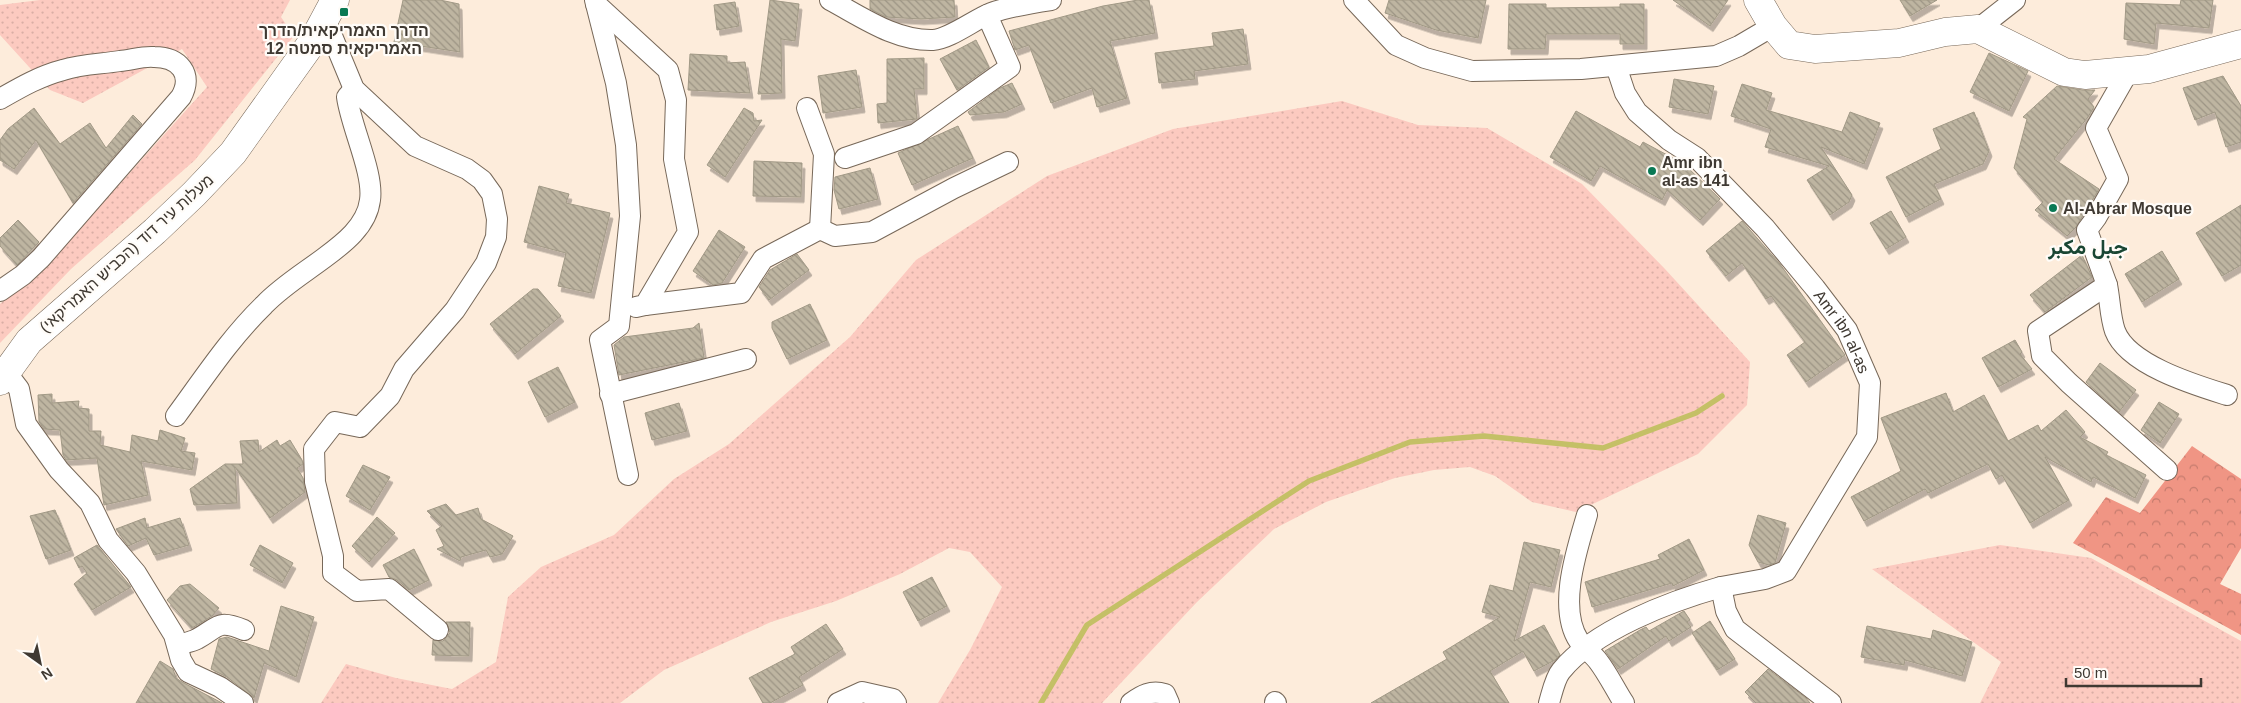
<svg xmlns="http://www.w3.org/2000/svg" width="2241" height="703" font-family="Arial,Vazirmatn,'Noto Sans Hebrew',sans-serif">
<defs>
<pattern id="grass-dots" width="8" height="8" patternUnits="userSpaceOnUse" patternTransform="scale(1.25)"><rect width="8" height="8" fill="#fccac0"/><path d="M2 2h.1M6 6h.1" fill="none" stroke="#d9aea5" stroke-width="1.8" stroke-linecap="round"/></pattern>
<pattern id="forest-crowns" width="20" height="18" patternUnits="userSpaceOnUse" patternTransform="scale(1.25)"><rect width="20" height="18" fill="#f09584"/><path d="M2 6a3 3 0 1 1 6 0M12 15a3 3 0 1 1 6 0" fill="none" stroke="#c47b6d"/></pattern>
<pattern id="building-back-hatch" width="6" height="6" patternUnits="userSpaceOnUse" patternTransform="scale(1.25)"><rect width="6" height="6" fill="#beb5a1"/><path d="M-1 5l2 2M0 0l6 6M5-1l2 2" fill="none" stroke="#9c9484"/></pattern>
<filter id="shadow"><feDropShadow dx="3" dy="5.5" stdDeviation="0" flood-color="#0004"/></filter>
</defs>
<rect width="100%" height="100%" fill="#fdecdb"/>
<path fill="url(#grass-dots)" d="M40,0H290L281,17L294,36L195,160L71,269L0,343V304L81,227L207,87L182,49L83,103L50,90L0,35V5Z
M1342,101L1418,125L1487,128L1582,184L1665,269L1750,362L1747,405L1698,454L1576,512L1532,502L1495,476L1470,467L1434,470L1395,478L1326,502L1274,529L1197,602L1102,703H938L970,650L1002,587L970,552L949,548L900,574L836,601L771,622L664,670L620,703H321L346,664L396,678L452,689L496,662L508,597L541,567L614,535L674,479L729,444L850,337L916,260L1047,176L1173,129Z
M2000,545L2091,558L2241,641V703H1980L2001,662L1872,569Z"/>
<path fill="url(#forest-crowns)" d="M2192,446L2241,479V548L2220,584L2241,594V635L2073,543L2106,497L2140,513Z"/>
<g fill="none" stroke-linecap="round" stroke-linejoin="round">
<path stroke="#c4c066" stroke-width="5.5" d="M1041,703L1087,625L1309,481L1410,442L1484,436L1603,448L1696,413L1722,396"/>
</g>
<path fill="url(#building-back-hatch)" stroke="#a19986" filter="url(#shadow)" d="M403,0H440L459,4L460,52L394,42Z
M770,0L799,4L795,41L781,39L782,93L758,94Z
M870,0H954L955,17L921,19L886,17L870,9Z
M1138,0H1149L1155,33L1110,41L1127,98L1097,107L1092,88L1051,103L1029,45L1015,50L1009,31L1103,6Z
M1389,0H1486L1478,38L1436,30L1385,13Z
M1673,0H1728L1710,26Z
M1900,0H1937L1910,16Z
M2181,0H2213L2209,28L2156,23L2154,44L2124,39L2126,3L2180,5Z
M735,2L739,26L717,30L714,5Z
M1509,4H1546V8L1620,7V4H1644V44H1620V34H1546L1545,49H1508Z
M1243,29L1248,64L1194,71L1195,79L1159,83L1155,53L1214,46L1212,33Z
M976,40L989,67L957,90L940,59Z
M1989,53L2028,71L2009,111L1970,92Z
M690,54L727,56V63L745,62L750,93L688,90Z
M924,58V89H914L917,119L878,123L877,104L887,103V59Z
M856,70L862,107L823,113L818,76Z
M2223,76L2241,106V142L2226,147L2215,112L2195,120L2183,88Z
M1674,79L1714,86L1708,114L1669,107Z
M1012,83L1022,104L1004,112L970,115L968,112L1000,88Z
M1742,84L1772,93L1766,110L1842,132L1850,112L1880,123L1864,164L1821,147L1852,195L1849,202L1830,215L1807,180L1829,166L1765,147L1771,129L1731,116Z
M2057,86L2083,90H2095L2088,99L2094,107L2088,117L2054,159L2099,189L2076,227L2067,236L2035,210L2043,202L2014,168L2027,119L2023,117Z
M34,108L60,144L90,123L106,148L133,115L142,124L73,203L36,140L14,169L0,160V140L8,129Z
M744,108L753,113L754,121L762,120L725,177L707,165Z
M1576,111L1640,147L1643,142L1684,164L1720,199L1700,220L1667,190L1662,200L1600,166L1591,181L1550,157Z
M1974,112L1989,151L1983,164L1934,184L1941,199L1906,217L1886,177L1941,149L1933,129Z
M958,126L973,158L912,185L898,153Z
M754,161L802,163L801,197L753,196Z
M870,168L878,199L839,209L834,190L835,177Z
M539,186L569,194L566,203L610,213L591,293L558,286L566,253L524,242Z
M2241,205V265L2222,276L2196,233Z
M1891,211L1906,237L1886,249L1870,223Z
M18,220L39,242L17,265L0,246V238Z
M1742,221L1780,264L1845,355L1806,382L1787,355L1805,342L1771,296L1766,299L1742,263L1726,276L1706,251Z
M719,230L745,247L722,283L713,285L693,271Z
M2162,251L2179,279L2142,302L2125,274Z
M797,254L809,270L769,300L759,287L770,270Z
M2082,255L2092,277L2045,312L2030,295Z
M533,289H538L561,316L515,354L490,324Z
M810,304L827,340L787,359L772,328V322Z
M699,323L704,358L619,375L614,345L624,337L693,328Z
M2015,340L2022,352L2020,354L2032,369L1998,387L1982,358Z
M2100,363L2136,390L2119,412L2086,382Z
M558,367L575,402L545,417L528,382Z
M1946,393L1953,412L1984,395L2008,441L2038,425L2041,431L2066,410L2085,432L2080,437L2108,452L2106,455L2146,475L2135,498L2093,477L2091,482L2045,457L2069,500L2030,523L2002,475L1996,479L1988,464L1928,493L1925,489L1864,521L1851,497L1901,471L1881,418Z
M52,394V403L79,401L78,408L89,409V431H101L100,445L130,452L132,435L158,441L160,430L185,438L181,451L195,453L192,470L141,461L148,495L104,505L97,458L66,460L63,455L60,430L44,429L39,422L38,395Z
M2159,402L2179,414L2160,443L2141,430Z
M679,403L687,431L652,440L645,413Z
M258,440L259,452L277,440L280,446L290,440L302,460L303,464L297,468L303,478L305,492L270,518L235,467L237,503L194,505L190,489L225,464H243L240,441Z
M363,465L390,477L370,510L346,496Z
M446,504L456,515L478,508L481,519L513,536L502,554L490,557L486,550L461,557L460,561L437,549L444,546L436,530L442,526L427,511Z
M55,510L71,550L46,559L30,516Z
M1758,515L1786,523L1775,563L1769,565L1758,562L1749,545Z
M377,517L395,533L369,562L352,546Z
M145,518L147,528L180,518L189,545L154,555L146,538L128,546L116,529Z
M1689,539L1704,570L1673,586L1672,583L1592,607L1585,582L1660,559L1658,555Z
M1524,542L1560,550L1551,587L1530,582L1514,641L1544,625L1560,655L1555,660L1534,671L1523,651L1490,671L1509,703H1371L1447,659L1443,652L1500,617L1482,612L1490,585L1513,591Z
M97,545L131,587L92,610L74,584L87,573L82,566L79,568L74,558Z
M260,545L293,563L282,583L250,565Z
M414,549L429,580L409,590L397,580L389,577L383,565Z
M932,577L947,606L918,621L903,592Z
M190,584L219,608L212,616L192,628L167,600L180,586Z
M281,606L314,617L296,677L264,663L254,698L227,677L211,669L219,639L227,637L269,651Z
M1684,611L1690,620L1687,622L1691,627L1669,641L1666,636L1618,669L1605,651L1640,630L1646,627L1649,631Z
M1710,621L1735,659L1717,670L1692,633Z
M446,622H470L469,656L432,655L433,640L443,641L450,633Z
M826,624L843,649L799,677L803,685L770,703H763L749,678L795,654L791,647Z
M1867,626L1931,639L1933,630L1972,642L1962,676L1905,660L1904,665L1861,657Z
M160,661L173,669L176,678L182,682L222,703H136Z
M1768,669L1806,698L1810,703H1756L1745,692Z"/>
<g fill="none" stroke-linecap="round" stroke-linejoin="round">
<defs>
<g id="street">
<path d="M595,0L616,83L626,145L630,216L619,326L600,340L628,475"/>
<path d="M830,0C862,17 895,41 933,40C950,39 975,19 991,13C1011,6 1031,3 1051,0"/>
<path d="M1354,0L1396,45L1425,58L1472,71L1581,69L1716,56L1739,46L1773,26"/>
<path d="M596,4L668,70L676,100L674,159L688,232L645,305L636,307"/>
<path d="M325,19L354,89L415,146L467,169L482,180L492,194L497,219L496,237L486,263L455,310L404,369L390,396L360,427L335,422L314,449L315,482L333,556V573L357,591L389,589L438,630"/>
<path d="M1978,29L2015,0"/>
<path id="s1" d="M1616,66L1625,93L1637,112L1669,140L1697,158L1765,228L1815,288L1847,330L1870,383L1867,437L1786,571L1765,579L1721,587L1726,611L1735,629L1831,703"/>
<path d="M2128,72L2096,128L2118,179L2096,218L2087,230L2107,285L2038,331L2042,356L2069,383L2167,470"/>
<path d="M0,99C21,87 40,76 63,70C81,64 101,64 120,61C131,60 143,56 154,57C179,57 194,74 181,97L41,258L23,275L0,291"/>
<path d="M807,108L824,154L820,229"/>
<path d="M845,158L916,134L1010,67L987,15"/>
<path d="M2107,285C2110,299 2110,317 2115,331C2128,365 2195,385 2227,395"/>
<path d="M645,305L741,293L763,259L820,229L835,236L872,232L954,188L1008,162"/>
<path d="M6,372L19,389L26,424L59,470L90,503L108,540L136,573L174,635L181,660L188,672L220,687L243,703"/>
<path d="M610,394L746,359"/>
<path d="M176,416C204,378 230,338 264,305C281,287 304,273 324,258C343,244 367,226 370,200C374,173 351,127 347,97L354,89"/>
<path d="M1587,515C1577,549 1557,608 1579,641C1584,648 1592,653 1598,661C1608,674 1615,689 1624,703"/>
<path d="M178,645C184,643 191,642 197,639C219,627 217,619 244,630"/>
<path d="M1275,702L1276,703"/>
<path d="M838,703L862,692L893,699L896,703"/>
<path d="M1131,703C1142,695 1151,690 1165,694L1169,703"/>
<path d="M1549,703C1552,693 1555,678 1561,671C1594,630 1671,601 1721,587"/>
</g>
<path id="secondary" d="M1758,0L1773,26L1789,45L1815,49L1899,43L1945,32L1978,29L2064,72L2085,75L2149,69L2241,44
M0,381L29,341L155,231L194,194L233,153L313,41L335,0"/>
</defs>
<use href="#street" stroke="#776859" stroke-width="22"/>
<use href="#secondary" stroke="#776859" stroke-width="29"/>
<use href="#street" stroke="#fff" stroke-width="20"/>
<use href="#secondary" stroke="#fff" stroke-width="28"/>
</g>
<g fill="#097954" stroke="#fffcf8" stroke-width="2">
<rect x="339" y="7" width="10" height="10" rx="2.5"/>
<circle cx="1652" cy="171" r="5"/>
<circle cx="2053" cy="208" r="5"/>
</g>
<g text-anchor="middle" stroke-width="4.5" stroke-linejoin="round" paint-order="stroke">
<g font-size="16" font-weight="bold" fill="#3f3932" stroke="#fffcf8" text-anchor="start">
<text x="344" y="36" text-anchor="middle">הדרך האמריקאית/הדרך<tspan x="344" dy="18">האמריקאית סמטה 12</tspan></text>
<text x="1662" y="168">Amr ibn<tspan x="1662" dy="18">al-as 141</tspan></text>
<text x="2063" y="214">Al-Abrar Mosque</text>
</g>
<g font-size="16" fill="#3f3932" stroke="#fffcf8">
<text transform="translate(126 253) rotate(-42)" y="6">מעלות עיר דוד (הכביש האמריקאי)</text>
<text dy="6" stroke="none"><textPath href="#s1" startOffset="354">Amr ibn al-as</textPath></text>
</g>
<g font-size="21" font-weight="bold" fill="#194633" stroke="#fffcf8">
<text x="2088" y="254">جبل مكبر</text>
</g>
</g>
<g transform="translate(40 663) rotate(147)" stroke="#fffcf8" stroke-width="4" paint-order="stroke">
<path d="M0-4L9 19L0 12L-9 19Z" fill="#3f3932"/>
<text y="-8" font-size="14" font-weight="bold" text-anchor="middle" fill="#3f3932">N</text>
</g>
<path d="M2066 678v8h135v-8" fill="none" stroke="#3f3932" stroke-width="2.5"/>
<text x="2074" y="678" font-size="15" fill="#3f3932" stroke="#fffcf8" stroke-width="4" paint-order="stroke">50 m</text>
</svg>
